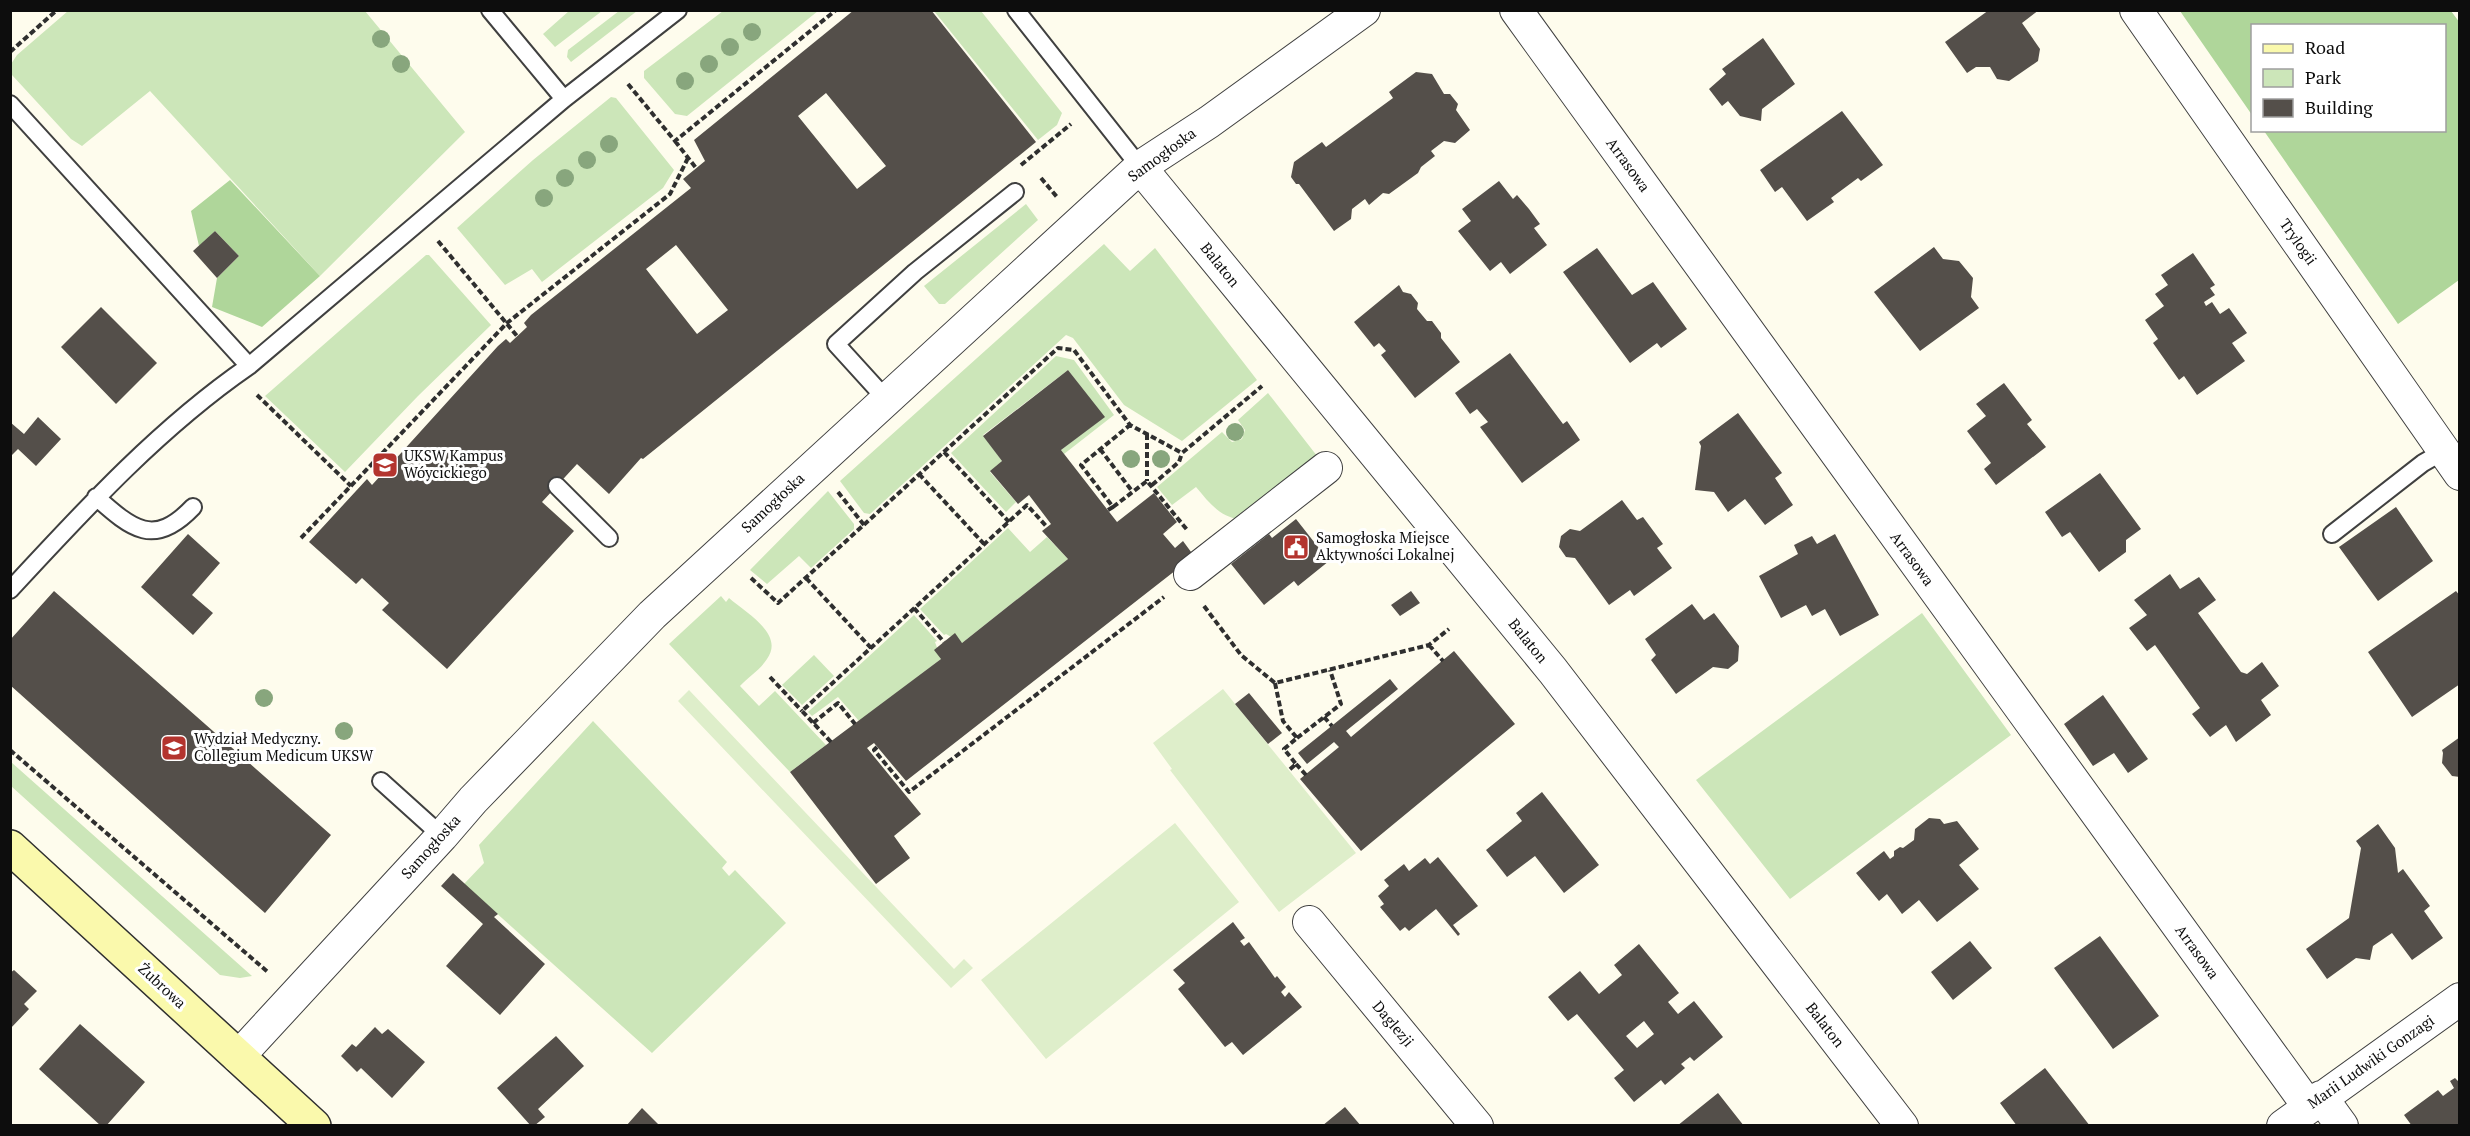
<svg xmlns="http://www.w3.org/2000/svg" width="2470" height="1136" font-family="'PT Serif',serif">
<rect width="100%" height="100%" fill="#fefced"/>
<path fill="#cce6b9" d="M68,11H365L465,132L320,276L150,91L82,146L71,139L12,75L11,64L17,55Z
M569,11H602L555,47L543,34Z
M619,11H637L571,62L567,57L568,50Z
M723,11H818L687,116L675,114L644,78V71Z
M934,11H981L1062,113L1057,125L1038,140Z
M611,97L616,98L674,170L663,188L542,282L532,269L505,285L457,228L533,160Z
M1026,204L1038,220L945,304H939L924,286Z
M1104,244L1130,271L1155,248L1257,380L1182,441L1124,405L1073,338L1066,335L870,514L864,513L840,481Z
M426,255H429L491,325L418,396L345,472L265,396Z
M1056,356L1074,360L1114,415L1064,454L1061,450L1104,417L1068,370L983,435L1002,461L990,472L1016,502L1006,512L951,453Z
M1268,393L1321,461L1239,519C1219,517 1208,501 1196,487L1172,505L1157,487L1222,432L1232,442L1242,439L1245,430L1238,420Z
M828,491L854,524V529L811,568L799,556L767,584L750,570Z
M1008,528L1030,552L1047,537L1068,559L962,643L946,634L944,635L920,609Z
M721,596L726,602L729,598C746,613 785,634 767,659C760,670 748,677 740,686L759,706L775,691L826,745L790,772L669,644Z
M1922,613L2011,735L1790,899L1696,780Z
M914,615L937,641L935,642L941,659L859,721L838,697L812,716L808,712Z
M814,655L834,676L802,705L782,685Z
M593,721L727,862L722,868L729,876L735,870L786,923L652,1053L464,884L484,863L479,845Z
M11,762L252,976L240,978L220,975L11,786Z"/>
<path fill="#afd69a" d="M2180,11H2451L2460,23L2459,280L2398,324L2264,131L2444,130V26H2252V115Z
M230,180L320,276L262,327L212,307L217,278L239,256L215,231L199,246L191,211Z"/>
<path fill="#deeeca" d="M1223,689L1356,853L1279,912L1170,770L1172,769L1153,743Z
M689,690L954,969L964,959L973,968L951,988L678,701Z
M1175,823L1239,902L1046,1059L981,980Z"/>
<path fill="#544f4a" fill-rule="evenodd" d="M854,10H931L1036,142L643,459L641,458L609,494L577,464L542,502L574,531L447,669L382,610L389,603L362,578L356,584L309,542L367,479L372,485L498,346L506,339L510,343L527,327L524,323L531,315L691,188L683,179L705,161L694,140ZM826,93L886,166L857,189L798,116ZM676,245L728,310L697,334L646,269Z
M1989,10H2039L2022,23L2040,49L2038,61L2009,81L1997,79L1990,67H1976L1967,73L1945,42Z
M1763,38L1795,84L1762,109L1761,121L1740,116L1728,101L1722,106L1709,89L1726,74L1722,69Z
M1416,72L1432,74L1444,94H1450L1458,104L1456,110L1470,130L1455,143L1444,141L1431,151L1435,156L1421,167L1418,173L1389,194L1383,193L1369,205L1365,199L1352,209L1351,219L1334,231L1299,184H1296L1291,177L1294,162L1322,142L1326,147L1393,98L1389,92Z
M1842,111L1883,165L1861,181L1858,178L1831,198L1834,202L1807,221L1782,187L1775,192L1760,170Z
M1499,181L1513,199L1517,195L1529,209L1540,224L1534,228L1547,245L1510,274L1501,262L1490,271L1458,231L1471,221L1462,209Z
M215,231L239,256L217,278L193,251Z
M1934,247L1943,259L1959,261L1973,278L1971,297L1979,308L1920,351L1874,292Z
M1597,248L1632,295L1653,282L1687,329L1661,348L1657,343L1630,363L1563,272Z
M2193,253L2215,285L2210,288L2215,295L2204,302L2206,306L2212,302L2220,314L2229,308L2247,333L2232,343L2245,361L2197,395L2184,376L2179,380L2153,343L2158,339L2145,320L2164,306L2155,294L2168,285L2161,275Z
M1399,285L1403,292L1411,294L1418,303L1417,309L1427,321H1432L1441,333V338L1460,362L1415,398L1381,355L1386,351L1379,343L1374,347L1354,322Z
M101,307L157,363L116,404L61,347Z
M1510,353L1563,424L1567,421L1580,440L1522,483L1480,427L1488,422L1477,409L1470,414L1455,393Z
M1068,370L1105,417L1061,450L1117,522L1154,493L1177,522L1163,534L1175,548L1183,541L1194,556L906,781L874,743L867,748L921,814L894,836L910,858L876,884L790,772L941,659L934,650L950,637L955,633L962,643L1068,559L1042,531L1051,524L1029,495L1018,504L990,471L1002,461L983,436Z
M2004,383L2032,420L2027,424L2046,447L1996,485L1984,469L1991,463L1967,431L1986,416L1976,404Z
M1738,413L1782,473L1775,478L1793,505L1765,525L1745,499L1728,512L1714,492L1695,490L1701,446L1699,442Z
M38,417L61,439L36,466L18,449L10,457V422L24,434Z
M2100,473L2141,529L2126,540V552L2099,572L2070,532L2062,537L2045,512Z
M1622,500L1637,520L1643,517L1663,544L1657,548L1672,568L1634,596L1630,590L1609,605L1575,558L1566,557L1559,547L1561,536L1570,529L1580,531Z
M2396,507L2433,561L2378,601L2339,547Z
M1296,519L1329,561L1298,586L1294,581L1264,605L1231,564L1269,534L1272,538Z
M188,534L220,563L192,595L213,613L193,635L141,587Z
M1835,534L1879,615L1840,636L1825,609L1812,616L1806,605L1781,618L1759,576L1798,554L1794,545L1812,536L1817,544Z
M2170,574L2180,589L2199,577L2216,600L2198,613L2241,672L2247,674L2262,662L2279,686L2261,700L2271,715L2236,742L2226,725L2210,737L2192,714L2200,708L2155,645L2147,651L2129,628L2147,615L2134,600Z
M54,591L331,835L265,913L10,685V640Z
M1411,591L1420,603L1400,616L1391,605Z
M2456,591L2460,596V684L2412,717L2368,652Z
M1692,604L1704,620L1714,613L1739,646L1738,661L1728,669L1713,667L1676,694L1651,660L1656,655L1645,639Z
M1454,651L1515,724L1361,851L1300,779L1339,747L1334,742L1307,764L1298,753L1390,679L1398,689L1346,731L1351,737Z
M1249,693L1282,733L1268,744L1235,704Z
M2103,695L2148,759L2128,773L2114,753L2093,766L2064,724Z
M2460,737V777L2452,776L2442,763L2443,753L2442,750Z
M1542,792L1599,865L1564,893L1535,856L1507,877L1486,850L1522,821L1516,813Z
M1929,818L1940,819L1944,824L1957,821L1979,849L1959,865L1979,889L1937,922L1919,900L1902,914L1887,894L1879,901L1856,873L1884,851L1890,859L1894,856V851L1900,847L1903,848L1914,840L1915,829Z
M2378,824L2395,848L2398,873L2403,869L2430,906L2424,911L2443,938L2412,960L2392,933L2373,946L2370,960L2356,958L2327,979L2306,949L2349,918L2361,848L2356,841Z
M1438,857L1478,906L1453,925L1460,934L1458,936L1436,909L1409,931L1405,927L1400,931L1380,907L1384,904L1378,896L1389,886L1384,880L1404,864L1409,871L1425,858L1430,864Z
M453,873L498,914L494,917L545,964L500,1015L446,966L483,924L441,886Z
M1233,922L1245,938L1240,941L1244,946L1249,942L1275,978L1277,976L1286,987L1281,992L1285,997L1289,992L1302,1007L1243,1055L1232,1042L1225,1047L1178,989L1185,983L1173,970Z
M2100,936L2159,1016L2113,1049L2054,968Z
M1970,941L1992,968L1953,1000L1931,972Z
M1639,944L1679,993L1668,1002L1678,1014L1694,1001L1723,1037L1694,1061L1690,1057L1681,1064L1685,1068L1665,1085L1661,1080L1634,1102L1614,1078L1624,1070L1577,1014L1568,1021L1548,997L1580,971L1599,994L1622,975L1614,965ZM1644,1021L1654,1034L1637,1048L1626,1036Z
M14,970L37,991L24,1004L29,1009L10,1029V973Z
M80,1024L145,1082L106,1126H101L39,1069Z
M375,1027L382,1034L388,1029L425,1062L392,1098L361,1068L357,1072L341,1056L352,1044L356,1047Z
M556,1036L584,1066L538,1109L545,1117L534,1126H531L497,1088Z
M2045,1068L2073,1104L2090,1126H2017L2000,1103Z
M2455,1078L2458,1081L2460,1079V1126H2412L2404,1115L2438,1090L2443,1096L2454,1088L2450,1081Z
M1718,1093L1744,1126H1677Z
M1345,1107L1361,1126H1322Z
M642,1108L660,1126H626Z"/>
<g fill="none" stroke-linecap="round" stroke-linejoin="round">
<defs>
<path id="lane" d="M490,10L564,99
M1016,10L1140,167
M10,104L249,366
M886,399L836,344L915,272L1015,192
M557,486L609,538
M96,497C132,529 154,548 193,507
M2332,534L2423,463L2444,451
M10,590C84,510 159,428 249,366L564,99L678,10
M381,781L442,836"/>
<path id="street" d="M1516,10L2309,1107
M2136,10L2460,474
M1140,167L1553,671L1902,1126
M1190,574L1326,468
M1309,922L1477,1126
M238,1057L442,836L473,800L652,615L1140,167L1209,122L1364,10
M2321,1097L2342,1126
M2283,1126L2460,999"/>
<path id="secondary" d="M10,847L314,1126"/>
</defs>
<use href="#lane" stroke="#404040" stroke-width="20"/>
<use href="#street" stroke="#404040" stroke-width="34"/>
<use href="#secondary" stroke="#2f2f2f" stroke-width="36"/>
<path stroke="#2f2f2f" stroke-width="4" stroke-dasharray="6 3" stroke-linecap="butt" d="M10,52L57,10
M628,84L675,141L836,10
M675,141L696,168
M1021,165L1071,124
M1041,178L1057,197
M438,241L517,336
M257,395L351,486
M1147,434V481
M1100,449L1132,491
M944,452L1009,522
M919,474L984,544
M1152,485L1179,462L1182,453
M838,492L864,525
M1113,507L1147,481L1188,531
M1108,510L1113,507L1081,465L1130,425
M301,538L507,323L670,194L688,158
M751,578L778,603L1058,348L1074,350L1130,425L1182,453L1262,386
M806,578L871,648
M1204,606L1241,655L1275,683L1429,645L1449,629
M914,608L944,642
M1429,645L1443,661
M770,677L802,711
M1275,683L1283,721L1297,738L1284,749L1296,764L1289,770
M1324,717L1332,726
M813,723L838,703L855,724
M1297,738L1341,704L1330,670
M831,742L802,711L1027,505L1047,527
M877,747L874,750L909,792L1164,597
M10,750L269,973
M1296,764L1306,775"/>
<use href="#lane" stroke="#fff" stroke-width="16"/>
<use href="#street" stroke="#fff" stroke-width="32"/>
<use href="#secondary" stroke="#faf9ac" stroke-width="33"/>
</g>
<g fill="#88a67d">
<circle cx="752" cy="32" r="9"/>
<circle cx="381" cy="39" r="9"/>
<circle cx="730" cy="47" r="9"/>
<circle cx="401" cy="64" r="9"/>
<circle cx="709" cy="64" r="9"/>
<circle cx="685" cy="81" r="9"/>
<circle cx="609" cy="144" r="9"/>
<circle cx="587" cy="160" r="9"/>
<circle cx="565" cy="178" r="9"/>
<circle cx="544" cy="198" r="9"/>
<circle cx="1235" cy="432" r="9"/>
<circle cx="1131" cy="459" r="9"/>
<circle cx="1161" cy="459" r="9"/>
<circle cx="264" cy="698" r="9"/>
<circle cx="344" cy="731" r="9"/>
</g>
<defs>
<symbol id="university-square" viewBox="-11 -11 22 22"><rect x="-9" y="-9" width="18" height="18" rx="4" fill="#b3342e" stroke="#fff"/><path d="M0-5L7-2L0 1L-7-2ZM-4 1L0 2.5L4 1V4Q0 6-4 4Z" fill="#fff"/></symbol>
<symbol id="civic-square" viewBox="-11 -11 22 22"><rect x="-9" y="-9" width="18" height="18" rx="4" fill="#b3342e" stroke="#fff"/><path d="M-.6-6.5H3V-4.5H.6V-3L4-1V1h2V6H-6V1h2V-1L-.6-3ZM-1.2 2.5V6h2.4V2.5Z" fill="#fff"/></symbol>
</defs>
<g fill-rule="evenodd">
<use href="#university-square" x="370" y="450" width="30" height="30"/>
<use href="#civic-square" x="1281" y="532" width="30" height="30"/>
<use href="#university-square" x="159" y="733" width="30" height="30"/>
</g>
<g text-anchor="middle" stroke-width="6" stroke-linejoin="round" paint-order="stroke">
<g font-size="15" fill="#0d0d0d" stroke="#fff">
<text transform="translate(1162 155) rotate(-36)" y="5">Samogłoska</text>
<text transform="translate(1628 165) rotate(54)" y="5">Arrasowa</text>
<text transform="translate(2298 242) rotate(55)" y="5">Trylogii</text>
<text transform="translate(1220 265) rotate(51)" y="5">Balaton</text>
<text transform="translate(773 503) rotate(-43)" y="5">Samogłoska</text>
<text transform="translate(1912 559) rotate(54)" y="5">Arrasowa</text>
<text transform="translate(1528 641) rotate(51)" y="5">Balaton</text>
<text transform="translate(431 847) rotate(-48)" y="5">Samogłoska</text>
<text transform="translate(2197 952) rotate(54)" y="5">Arrasowa</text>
<text transform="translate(162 986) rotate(43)" y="5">Żubrowa</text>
<text transform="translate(1393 1024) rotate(50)" y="5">Daglezji</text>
<text transform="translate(1825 1025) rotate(52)" y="5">Balaton</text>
<text transform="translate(2371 1062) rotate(-35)" y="5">Marii Ludwiki Gonzagi</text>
</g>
<g font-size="15" fill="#0d0d0d" stroke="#fff" text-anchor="start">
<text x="404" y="461">UKSW Kampus<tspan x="404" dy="17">Wóycickiego</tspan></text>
<text x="1316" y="543">Samogłoska Miejsce<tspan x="1316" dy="17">Aktywności Lokalnej</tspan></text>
<text x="194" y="744">Wydział Medyczny.<tspan x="194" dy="17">Collegium Medicum UKSW</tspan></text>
</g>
</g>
<rect width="2470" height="1136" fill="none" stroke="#0d0d0d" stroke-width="24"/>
<rect x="2251" y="24" width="195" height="108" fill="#ffffff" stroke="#9e9e9e" stroke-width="1.5"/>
<rect x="2263" y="44" width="30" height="9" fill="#faf9ac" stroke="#9e9e9e" stroke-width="1.5"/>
<text x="2305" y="54" font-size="18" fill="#0d0d0d">Road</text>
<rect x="2263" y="69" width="30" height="18" fill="#cce6b9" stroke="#9e9e9e" stroke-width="1.5"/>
<text x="2305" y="84" font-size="18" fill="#0d0d0d">Park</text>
<rect x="2263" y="99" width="30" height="18" fill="#544f4a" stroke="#9e9e9e" stroke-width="1.5"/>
<text x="2305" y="114" font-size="18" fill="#0d0d0d">Building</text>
</svg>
